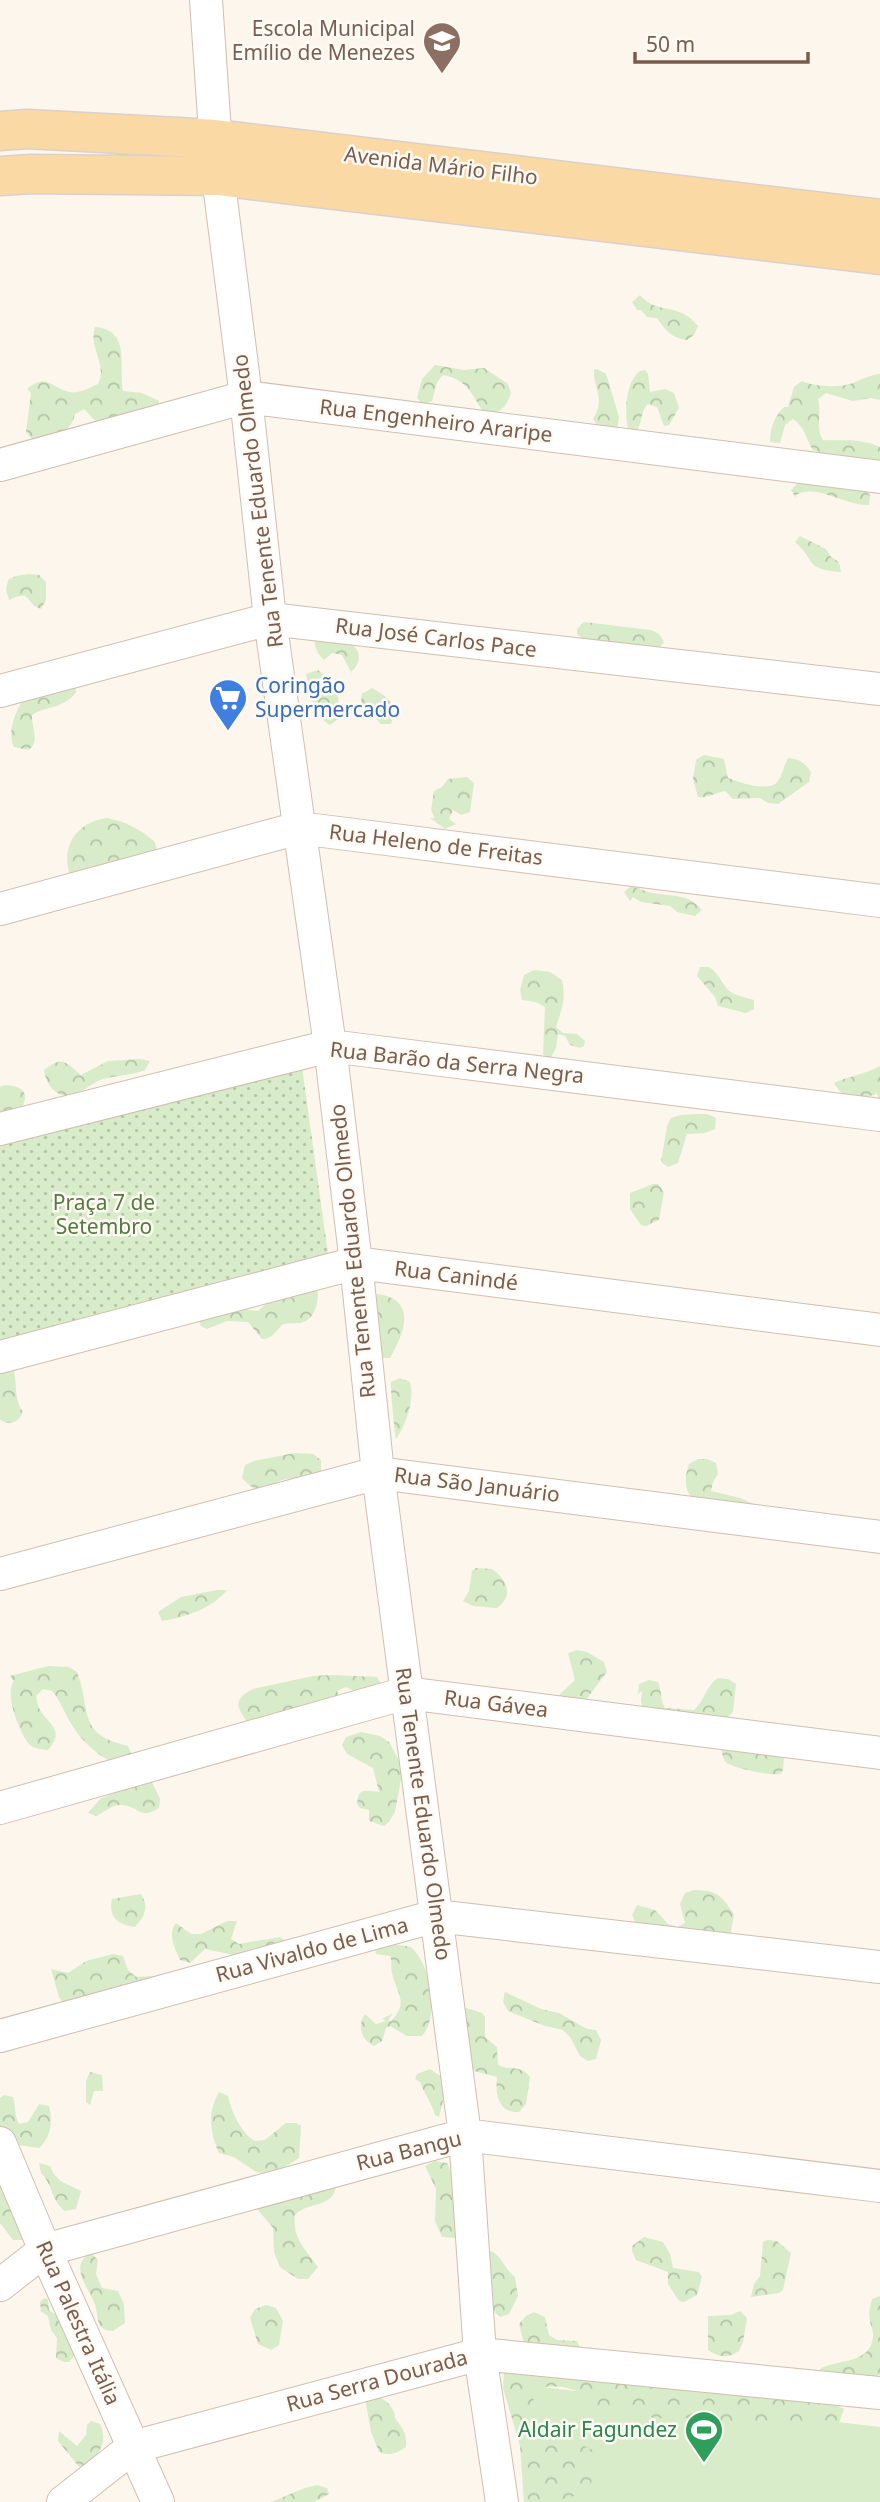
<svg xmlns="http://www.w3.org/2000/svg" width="880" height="2502" font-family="'Noto Sans',sans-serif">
<defs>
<pattern id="forest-crowns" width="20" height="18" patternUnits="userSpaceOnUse" patternTransform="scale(1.75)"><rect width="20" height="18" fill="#d8ecc9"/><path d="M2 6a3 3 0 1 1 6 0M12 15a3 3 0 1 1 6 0" fill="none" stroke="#b4c2a5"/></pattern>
<pattern id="park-dots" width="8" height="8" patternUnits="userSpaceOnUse" patternTransform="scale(1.75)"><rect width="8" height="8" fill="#d8ecc9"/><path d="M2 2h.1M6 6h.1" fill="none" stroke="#b4c2a5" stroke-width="1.8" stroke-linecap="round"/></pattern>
</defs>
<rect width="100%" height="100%" fill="#fdf6ec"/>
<path fill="#d8ecc9" d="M517,2384L880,2427V2502H534Z"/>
<path fill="url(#forest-crowns)" d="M640,295C658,316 678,301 698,326L694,335L687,340C671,338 665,330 657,318L647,317L641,310H637L632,302Z
M95,327C132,330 118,367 123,391L142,393L159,401L158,412L98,424L84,409L75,414C70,436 53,435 33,440L26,432L31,393L27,389C46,373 50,387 69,392C79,394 89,388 98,384C108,364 88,348 95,327Z
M435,365L464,370L484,368L508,384L511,393C506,408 500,415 484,413C472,395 467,379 443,375L437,382L432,401L423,405L417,398L422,379Z
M596,369L605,373L607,377L619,417L617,431L604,434L593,419C606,398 593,389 594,370Z
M645,370L648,374L650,392L665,389L674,393L679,408L669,425L664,426L657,407L648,404C640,411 643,422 637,430L628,428C624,411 626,381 640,371Z
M880,374V400L871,398L853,401L826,393L818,399C822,413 815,427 823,440C843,441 861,438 880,447V461C858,465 834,457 813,450C805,438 806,428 793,419L785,425L780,443L770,442C770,428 774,417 784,407H788L794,387L802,381C815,387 839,388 853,383C862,379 870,375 880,374Z
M807,480L863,488L870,495L869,505C845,506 816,483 796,495V498L791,490L797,484Z
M800,536L826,549L831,557L839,562L841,572C803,569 817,561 795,542Z
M29,574L39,575L46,582V600L41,609C23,602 33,589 9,600L6,590L8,580L16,576Z
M584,622L651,630L659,634L664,642L658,649L592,647L577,634V629Z
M342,635C356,646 367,656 351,672L342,655L332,653L324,660C318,654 314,648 315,639Z
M318,670C338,685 341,696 337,720L330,725C313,715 310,691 306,674Z
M75,683L76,692C64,709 48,705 32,715C31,728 41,742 28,750L14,747C6,730 17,708 27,694Z
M372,688C388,697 398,704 391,724H381L361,702L362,692L364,693Z
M704,755L724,759L728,778C739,782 763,791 775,784C782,779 784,765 788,758C799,759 804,762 811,772L809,782L778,804L768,803L760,798L733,799L725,791C714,793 709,798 698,797L693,779L696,760Z
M467,777L474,783L470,812L461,815L453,810L449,819L456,824L445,829L430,818H435L431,810L434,791L442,787L448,779Z
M107,818C127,822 140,829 155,842L157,851L71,878C59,848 76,822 107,818Z
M631,886C639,888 646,892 653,893C673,897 688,893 702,910L695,916L677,912L670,906L641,902L633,897L630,901L624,892Z
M700,967H709C718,973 721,981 727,989C734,996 745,997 754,1000V1009L746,1013L718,1006L715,997L697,976Z
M534,970L550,972L562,980C566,1002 562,1007 556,1027L563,1033L577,1034L585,1041L584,1046L580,1048L570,1045L565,1036L558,1034L556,1048L551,1057L547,1058L543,1054L545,1007L536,1002L522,1000L520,990L524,975Z
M140,1059L150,1061L145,1070C133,1075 121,1075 107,1078C96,1080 88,1088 78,1093C60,1102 46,1087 44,1070C62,1056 65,1061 81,1075L108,1061Z
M880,1066V1100L876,1092L875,1095C857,1098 844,1101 834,1083C849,1076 866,1074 880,1066Z
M5,1085C47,1087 12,1122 0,1136V1087Z
M699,1114H707L716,1118L715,1129L705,1133L687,1134L678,1163L668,1167L661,1162L667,1126L671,1118L680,1115Z
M653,1184H658L664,1192L659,1220L646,1226L641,1225L630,1209V1193Z
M317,1288C320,1300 315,1321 300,1323C293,1324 289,1322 282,1325C275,1332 272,1339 262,1339L248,1322L227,1321L207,1329L201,1326L197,1316L243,1309L258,1311L267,1303Z
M378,1294C418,1300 404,1334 390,1358H380L373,1296Z
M13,1368C18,1383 13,1398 23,1412C19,1422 10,1426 0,1420V1371Z
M400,1378L410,1382C415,1399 406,1425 396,1439C395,1437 390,1385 391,1382Z
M294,1453L313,1454L321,1460V1471L316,1478C305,1481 297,1478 287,1479C265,1482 267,1504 242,1478L245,1465L254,1461Z
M698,1459H707L716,1463L718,1474L713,1482L711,1491L740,1498L756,1505L754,1514C721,1510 673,1511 689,1464Z
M476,1568L492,1569C506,1579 515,1595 497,1608L473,1606L463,1601L469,1591L472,1571Z
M217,1590H227C212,1609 185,1617 162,1621L158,1612L181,1597Z
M577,1650L587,1652L604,1662L607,1672L582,1705L557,1702L560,1694L575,1680L568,1653Z
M48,1666L69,1667L77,1672C92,1711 76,1734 128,1746L132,1755L109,1761C94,1751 81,1741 72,1725C64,1713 61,1701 52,1691L43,1689L36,1696C37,1701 38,1708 42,1713C52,1727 64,1731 48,1750C41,1749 33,1749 28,1743C19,1731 4,1693 14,1681L10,1676Z
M332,1675L377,1677L382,1685L354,1691L346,1687L337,1691L341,1701L251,1726C238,1710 230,1700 253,1689L313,1676Z
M718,1678L728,1679L736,1684L733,1712L726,1719L644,1712L641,1701L642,1691L638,1694L639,1684L649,1680L658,1682C662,1692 660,1699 665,1708L694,1710C705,1700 706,1686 718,1678Z
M361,1732L380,1736L389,1742L401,1764L402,1774L395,1812L389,1822L384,1826L369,1821V1810L360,1808L357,1804C358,1787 366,1791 379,1792L373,1768L347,1754L342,1745L346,1737Z
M722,1745L784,1756L783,1770L780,1774C772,1776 729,1768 725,1761C722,1756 721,1751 722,1745Z
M142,1782H152L160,1799L159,1808C140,1820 140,1807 122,1805C112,1804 105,1812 96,1816L88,1813L101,1798Z
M694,1890C718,1891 720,1894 734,1914L731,1932L725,1939L635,1922L632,1915L637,1905L655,1910L668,1924L677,1927L685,1923L680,1904L685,1893Z
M141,1894C149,1907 145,1916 135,1927C118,1925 108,1917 112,1899Z
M227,1921H237L231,1939L239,1944L280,1937L288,1943L243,1957L205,1949L190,1963L180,1960C175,1949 167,1934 176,1923L191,1934H201Z
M388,1943L411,1947C431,1965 440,2016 422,2036H407L390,2026L386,2028L382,2041L374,2046C361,2040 357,2025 365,2014L376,2024L386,2021L382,2019L393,2013L388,2021H391C410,2002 396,1993 392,1973C390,1967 393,1963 390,1956L376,1954L375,1949Z
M113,1954L123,1956L128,1970L136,1977L155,1976L157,1981L64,2005L59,1997L51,1969L68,1973L86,1961Z
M505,1992L541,2009L559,2013L587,2029L596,2030L601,2040L596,2059L588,2061L580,2056L570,2037L563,2030L545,2026L508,2011L503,2002Z
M457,2005L482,2013L485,2017V2037L497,2047L498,2065C509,2071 520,2064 530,2077L526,2104L519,2112C498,2113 495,2094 497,2077L474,2071L465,2053Z
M430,2069L443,2078L445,2093L439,2117L435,2115C432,2103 424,2094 420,2082L415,2079L417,2074Z
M90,2072L102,2075L103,2091H94L90,2105L86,2102V2081Z
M219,2092L228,2096C231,2111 241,2133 255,2141L265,2140L286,2123H296L301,2126L299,2158L280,2170L268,2174L256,2172L234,2157L219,2153C210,2132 207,2113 219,2092Z
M4,2095L13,2097C16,2106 14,2115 19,2124L28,2122L39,2104L49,2106C53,2120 51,2138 39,2148L11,2144L0,2133V2098Z
M435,2161L447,2163C457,2179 459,2220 455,2238L442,2237L435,2221L436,2189L425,2166Z
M39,2163L50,2166C57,2183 66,2183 81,2191L76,2209L65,2211C51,2201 53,2184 41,2173Z
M0,2176L25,2237L22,2240H13L0,2223Z
M336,2186C333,2209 308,2201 295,2215C292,2238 306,2250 318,2267L308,2279H298L280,2267L274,2252L273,2228L258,2210L261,2201Z
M644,2237L663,2242L670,2254L673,2268L699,2272L702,2277L697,2295L684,2302L679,2301L668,2284V2272L636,2260L632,2251V2246Z
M767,2240L777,2241L791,2253L783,2290L779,2293L751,2297L754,2284L760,2276L763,2242Z
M491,2251C503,2257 504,2269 515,2277L518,2296L509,2314L500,2317L492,2310L483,2260Z
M91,2253L98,2260L96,2274L102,2288L118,2291L124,2304L125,2323L113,2331C110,2331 105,2330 102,2328C96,2323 98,2309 94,2302C88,2287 68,2265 91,2253Z
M880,2296V2375L867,2378L820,2379V2369C836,2359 870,2365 873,2337C874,2332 871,2327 870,2321C868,2314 870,2307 872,2299Z
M44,2298L48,2299L49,2310L60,2318L77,2352L69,2362H64L56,2358L57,2338L51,2330L48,2316L39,2310H41L40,2302Z
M266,2305L276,2308L283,2321L279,2345L271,2350L258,2344L250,2318L255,2309Z
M740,2311L747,2318L743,2342L739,2351C728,2359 718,2357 708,2350V2316L731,2315Z
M534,2312L545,2317L549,2335L557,2340L577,2341L581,2350L524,2344L519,2324L526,2316Z
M504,2368L638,2377L693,2391L809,2398L828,2401L844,2409L838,2426L801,2424L782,2428H764L745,2423L727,2427L691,2418H654L637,2412L600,2408C580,2387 560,2383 531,2389C537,2426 564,2434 594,2451L591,2487C566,2502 555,2502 524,2502L520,2446L503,2388Z
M364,2393C375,2395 387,2398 393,2410C397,2418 392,2413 397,2421C404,2430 407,2435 406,2447C396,2454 390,2456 379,2452L371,2432Z
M91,2421L100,2424C109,2443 98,2455 85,2468H80L58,2441L59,2431L77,2446L86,2435L87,2425Z
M317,2485L327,2488L329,2494L314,2502H270C287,2497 299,2488 317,2485Z"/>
<path fill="url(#park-dots)" d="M302,1067L328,1254L0,1345V1140Z"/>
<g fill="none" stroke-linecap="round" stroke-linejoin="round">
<defs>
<path id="minor" d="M206,0L218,176L246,397L270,619L330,1046L356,1263L378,1473L465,2135L480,2354L502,2502
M0,465L246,397L880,477
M0,691L270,619L880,689
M0,909L299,828L880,901
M0,1129L330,1046L880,1115
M0,1357L356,1263L880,1330
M0,1574L378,1473L880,1537
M0,1808L406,1693L880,1753
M0,2036L436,1916L880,1967
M0,2143L45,2250L158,2502
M0,2285L45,2250L465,2135L880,2186
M63,2502L133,2447L480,2354L880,2393"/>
<path id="major" d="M0,131L27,129L215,139L880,219
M0,176L31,174L218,176L880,255"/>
</defs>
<use href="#minor" stroke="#d1beb0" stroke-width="34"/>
<use href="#major" stroke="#dad1cd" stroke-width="41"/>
<use href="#minor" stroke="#fff" stroke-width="32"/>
<use href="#major" stroke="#fbd9a5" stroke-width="38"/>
</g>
<defs>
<symbol id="school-pin" viewBox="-11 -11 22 30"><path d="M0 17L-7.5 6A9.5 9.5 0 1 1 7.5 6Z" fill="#8d6e63" stroke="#fffaf3"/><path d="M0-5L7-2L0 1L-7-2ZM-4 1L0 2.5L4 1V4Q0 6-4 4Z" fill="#fff"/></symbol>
<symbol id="supermarket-pin" viewBox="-11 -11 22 30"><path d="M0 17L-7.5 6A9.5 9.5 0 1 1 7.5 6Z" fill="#3f7fe0" stroke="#fffaf3"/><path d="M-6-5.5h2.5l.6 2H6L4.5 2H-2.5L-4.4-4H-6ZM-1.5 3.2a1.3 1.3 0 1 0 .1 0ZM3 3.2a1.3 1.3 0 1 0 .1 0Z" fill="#fff"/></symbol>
<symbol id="stadium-pin" viewBox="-11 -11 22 30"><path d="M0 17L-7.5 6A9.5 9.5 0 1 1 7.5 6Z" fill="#2e9e5b" stroke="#fffaf3"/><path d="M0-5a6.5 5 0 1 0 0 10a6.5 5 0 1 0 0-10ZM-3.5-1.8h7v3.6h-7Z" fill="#fff"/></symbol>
</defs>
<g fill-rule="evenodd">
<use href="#school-pin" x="420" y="19" width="44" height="60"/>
<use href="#supermarket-pin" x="206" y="676" width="44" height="60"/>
<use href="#stadium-pin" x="682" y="2408" width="44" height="60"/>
</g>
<g text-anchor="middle" stroke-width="5" stroke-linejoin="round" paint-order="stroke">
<g font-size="21" fill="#785e54" stroke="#fffaf3" text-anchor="end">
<text x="415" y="36">Escola Municipal<tspan x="415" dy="24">Emílio de Menezes</tspan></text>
</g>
<g font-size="21" fill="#7a5c4d" stroke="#fffaf3">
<text transform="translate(441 166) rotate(7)" y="7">Avenida Mário Filho</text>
<text transform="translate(436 421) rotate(7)" y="7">Rua Engenheiro Araripe</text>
<text transform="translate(258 501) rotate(-97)" y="7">Rua Tenente Eduardo Olmedo</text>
<text transform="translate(436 638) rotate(7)" y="7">Rua José Carlos Pace</text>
<text transform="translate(436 845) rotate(7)" y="7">Rua Heleno de Freitas</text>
<text transform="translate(457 1063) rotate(6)" y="7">Rua Barão da Serra Negra</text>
<text transform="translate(353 1251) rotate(-96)" y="7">Rua Tenente Eduardo Olmedo</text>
<text transform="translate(456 1276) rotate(7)" y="7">Rua Canindé</text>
<text transform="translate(477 1485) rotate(7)" y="7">Rua São Januário</text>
<text transform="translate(496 1704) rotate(7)" y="7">Rua Gávea</text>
<text transform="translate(423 1814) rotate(82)" y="7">Rua Tenente Eduardo Olmedo</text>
<text transform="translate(312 1950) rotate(-15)" y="7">Rua Vivaldo de Lima</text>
<text transform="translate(409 2151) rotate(-14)" y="7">Rua Bangu</text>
<text transform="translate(78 2323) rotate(66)" y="7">Rua Palestra Itália</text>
<text transform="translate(377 2381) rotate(-15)" y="7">Rua Serra Dourada</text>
</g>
<g font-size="21" fill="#366cbe" stroke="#fffaf3" text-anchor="start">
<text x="255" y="693">Coringão<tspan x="255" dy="24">Supermercado</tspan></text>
</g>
<g font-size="21" fill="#537a41" stroke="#fffaf3">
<text x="104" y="1210">Praça 7 de<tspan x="104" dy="24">Setembro</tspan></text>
</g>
<g font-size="21" fill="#27864d" stroke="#fffaf3" text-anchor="end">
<text x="677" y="2437">Aldair Fagundez</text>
</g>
</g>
<path d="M635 52v10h173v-10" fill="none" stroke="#7a5c4d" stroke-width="3.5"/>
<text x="646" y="52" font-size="21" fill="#7a5c4d" stroke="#fffaf3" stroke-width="5" paint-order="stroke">50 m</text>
</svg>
